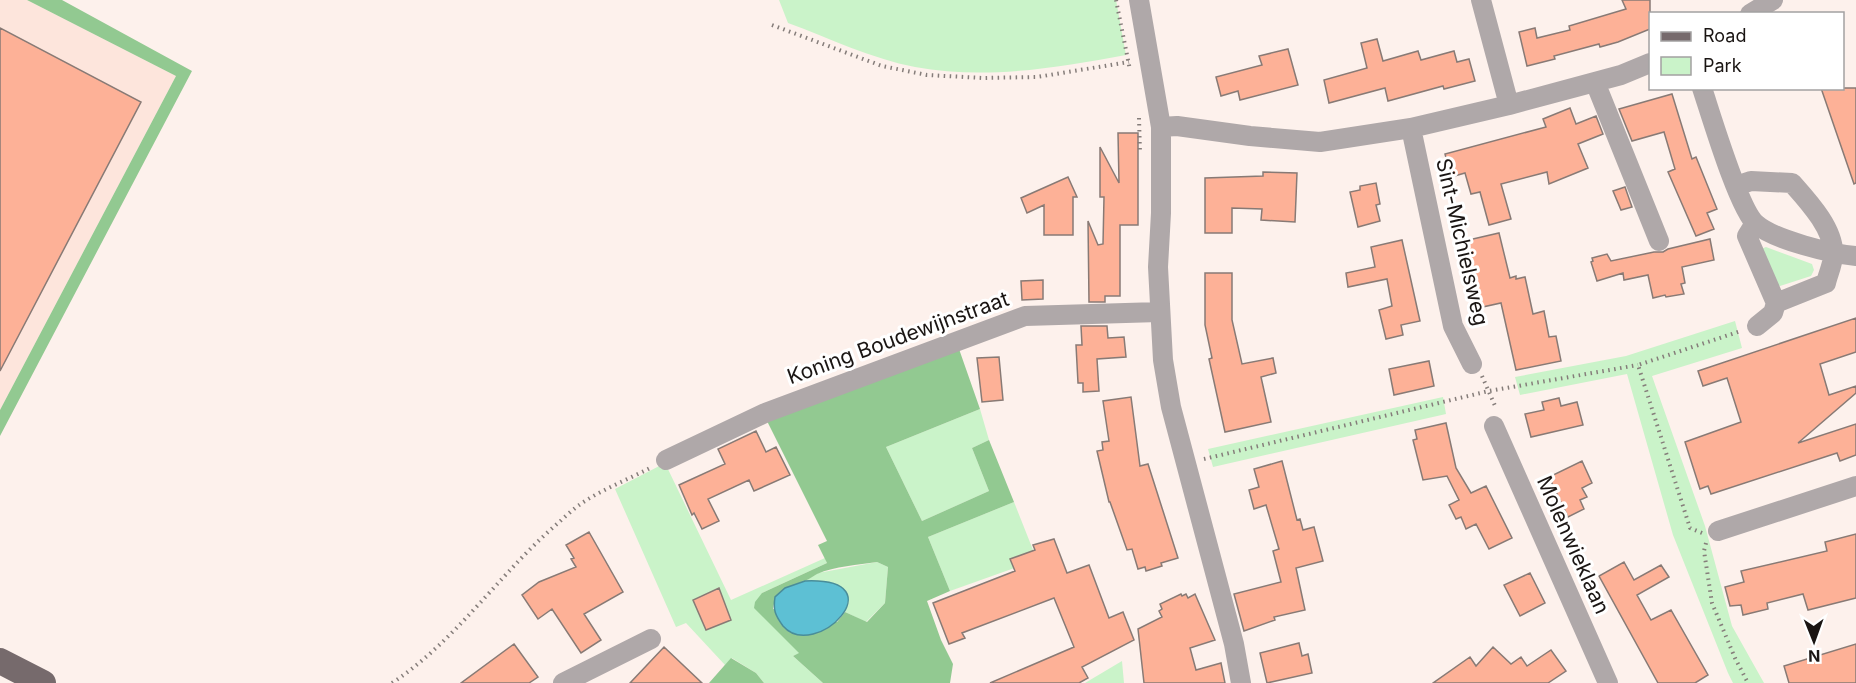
<svg xmlns="http://www.w3.org/2000/svg" width="1856" height="683" font-family="Inter,sans-serif">
<rect width="100%" height="100%" fill="#fdf1ec"/>
<path fill="#fde5dc" d="M0,0H27L176,76L0,410Z"/>
<path fill="#caf3c9" d="M779,0H1116L1126,55C1056,68 985,80 915,67C872,59 829,38 788,23Z
M1766,247L1812,264L1814,270L1811,276L1780,286L1776,285L1761,249Z
M1735,321L1742,348L1652,376L1705,526L1732,626L1764,683H1733L1728,673L1673,535L1627,374L1520,395L1515,377L1626,356Z
M1443,397L1446,414L1213,467L1208,449Z
M980,409L989,440L972,448L989,491L922,521L886,447Z
M665,463L731,600L825,558L827,563L762,593L800,653L793,656L823,683H764L756,673L732,658L725,665L686,623L676,627L615,489Z
M1014,502L1037,560L950,591L928,537Z
M877,562L888,567L885,603L866,622L845,612L848,602L817,581H805L818,573Z
M1122,661L1124,683H1085Z"/>
<path fill="#92c991" fill-rule="evenodd" d="M27,0H62L192,71L0,436V410L176,76Z
M959,349L980,409L886,447L922,521L989,491L972,448L989,440L1014,502L928,537L950,591L927,601L941,640L953,664L950,683H823L793,656L799,653L754,608L755,602L762,593L827,563L818,545L827,541L764,415ZM877,562L888,567L885,603L867,622L845,612L837,622L773,609C777,586 788,589 805,581C810,579 813,576 817,574C835,566 858,565 877,562Z
M731,658L756,673L764,683H709Z"/>
<path fill="#5dc0d4" stroke="#498d9a" stroke-width="1.5" d="M805,581C899,577 815,663 783,626C775,615 773,610 775,597L785,588Z"/>
<path fill="#fdb197" stroke="#887a75" stroke-width="1.5" d="M1622,0H1650V29L1618,42L1600,47L1599,44L1554,56L1555,59L1527,66L1519,32L1535,28L1537,38L1570,30L1569,26L1626,9Z
M0,28L141,102L0,371Z
M1377,39L1383,61L1418,51L1421,60L1454,51L1457,62L1469,59L1475,81L1444,89L1443,86L1388,101L1385,88L1329,103L1324,80L1367,68L1361,43Z
M1288,49L1298,85L1240,100L1238,91L1221,96L1216,77L1262,65L1259,56Z
M1821,88H1856V183L1854,184Z
M1672,94L1692,159L1696,157L1717,209L1707,213L1714,229L1696,236L1668,172L1675,169L1664,132L1632,141L1619,109Z
M1570,108L1576,124L1596,116L1603,134L1578,144L1588,168L1549,184L1547,172L1501,184L1511,219L1489,225L1480,192L1471,194L1465,173L1451,177L1445,154L1546,127L1543,119Z
M1118,133H1138V225H1120V296H1105V302H1089L1088,221L1098,245L1103,244L1104,197H1100V147L1119,183Z
M1263,172L1297,173L1295,222L1261,220L1262,209L1232,208V233H1205V178L1263,176Z
M1068,177L1077,197H1073V235H1044V205L1027,213L1021,198Z
M1376,183L1380,204L1376,205L1380,221L1358,227L1350,192L1360,190V186Z
M1625,187L1632,207L1621,210L1613,191Z
M1499,233L1510,278L1516,276V279L1525,277L1533,314L1544,311L1549,337L1556,336L1561,361L1516,370L1501,303L1478,308L1464,241Z
M1710,239L1714,260L1682,267L1685,283L1681,284L1684,294L1666,297L1665,295L1653,298L1648,275L1624,280L1623,273L1597,281L1591,262L1593,261L1592,258L1607,254L1611,261L1654,252H1663L1668,249Z
M1402,240L1420,321L1401,325L1403,335L1386,339L1379,310L1392,306L1387,279L1348,287L1346,273L1375,267L1371,247Z
M1205,273H1232V320L1242,364L1273,358L1276,373L1261,377L1271,422L1225,432L1209,359L1212,358L1205,325Z
M1043,280V299L1022,300L1021,281Z
M1856,318V352L1820,364L1829,395L1856,386V393L1798,443L1856,424V455L1840,461L1837,453L1711,494L1708,486L1700,489L1685,442L1741,422L1727,378L1703,386L1698,371Z
M1081,326H1107L1108,338L1124,337L1126,357L1097,359L1099,391L1083,392V383H1078L1076,345H1082Z
M999,357L1003,400L982,402L977,358Z
M1429,361L1434,386L1394,395L1389,369Z
M1131,397L1140,466L1148,464L1178,558L1161,563L1162,566L1146,571L1145,567L1138,569L1132,549L1127,550L1110,502H1109L1097,451L1103,450L1102,442L1109,441L1103,401Z
M1559,398L1561,406L1577,402L1583,425L1531,437L1525,414L1544,410L1542,402Z
M1446,423L1456,468L1471,493L1486,486L1512,538L1489,549L1476,524L1466,529L1461,517L1456,519L1449,505L1459,500L1447,476L1423,480L1413,440L1417,439L1415,430Z
M756,431L766,452L776,447L790,475L754,491L749,480L708,499L719,521L702,529L694,513L692,515L679,485L725,464L718,449Z
M1282,461L1297,520L1300,519L1303,530L1314,527L1323,561L1296,568L1305,610L1274,617L1275,620L1244,631L1234,594L1281,582L1273,551L1279,549L1266,505L1254,509L1249,490L1259,487L1254,469Z
M1582,461L1592,483L1582,488L1587,497L1580,500L1584,509L1568,517L1549,477Z
M589,532L623,592L584,614L601,640L581,653L552,609L538,619L522,595L539,582L576,567L571,559L574,558L566,545Z
M1856,534V598L1808,610L1803,594L1767,603L1768,609L1743,615L1741,605L1730,606L1725,587L1744,582L1741,571L1827,551L1825,542Z
M1054,539L1067,573L1089,565L1109,618L1123,612L1134,640L1082,667L1088,678L1079,683H990L1074,647L1054,598L962,633L965,638L949,644L933,603L1015,571L1010,559L1035,550L1033,545Z
M1624,562L1634,580L1661,565L1669,577L1637,595L1651,620L1671,610L1708,675L1695,683H1658L1599,576Z
M1530,573L1545,603L1520,616L1504,585Z
M719,588L731,620L706,630L693,600Z
M1181,594L1182,596L1186,594L1188,598L1195,594L1215,640L1190,648L1196,670L1221,663L1225,683H1144L1138,629L1162,617L1159,611L1162,609L1160,604Z
M1299,643L1302,656L1308,654L1312,673L1267,683L1260,653Z
M514,644L538,677L529,683H461Z
M1856,644V683H1789L1784,666Z
M664,647L702,683H630Z
M1493,647L1511,664L1521,657L1527,666L1551,650L1566,671L1548,683H1433L1470,657L1476,666Z"/>
<g fill="none" stroke-linecap="round" stroke-linejoin="round">
<path stroke="#857d7a" stroke-width="4" stroke-dasharray="1.5 4.5" stroke-linecap="butt" d="M1116,0L1130,70
M772,25L882,66L927,75L983,78L1037,77L1129,62
M1139,118L1140,153
M1482,376L1496,408
M1204,459L1489,391L1638,365
M1702,533L1690,528L1638,365L1741,331
M1706,543L1704,551L1712,603L1735,658L1748,683
M392,683C455,642 500,573 557,524C565,517 573,509 582,503C603,489 629,479 652,467"/>
<path stroke="#afa8a9" stroke-width="20" d="M1139,0L1161,127V213L1158,267L1163,360L1171,407L1234,644L1241,683
M1481,0L1509,105
M1750,14L1773,0
M1595,82L1659,241
M1702,88C1711,115 1739,210 1756,224C1774,240 1832,254 1856,256
M1161,127L1177,126L1250,136L1320,142L1411,128L1509,105L1621,75L1650,63
M1411,128L1453,326L1472,364
M1736,186L1751,181L1792,183C1808,201 1835,230 1833,255C1833,264 1828,274 1826,283L1776,303L1773,313L1757,326
M1755,223L1747,236L1776,303
M1494,426L1608,683
M666,460L765,413L1025,316L1159,312
M1718,531L1856,486
M563,683L651,639"/>
<path stroke="#766a6c" stroke-width="26" d="M0,661L43,683"/>
</g>
<g text-anchor="middle" stroke-width="6" stroke-linejoin="round" paint-order="stroke">
<g font-size="21" fill="#1a1513" stroke="#fff">
<text transform="translate(1462 242) rotate(77)" y="7">Sint-Michielsweg</text>
<text transform="translate(898 338) rotate(-20)" y="7">Koning Boudewijnstraat</text>
<text transform="translate(1573 545) rotate(66)" y="7">Molenwieklaan</text>
</g>
</g>
<rect x="1649" y="12" width="195" height="78" fill="#ffffff" stroke="#a3a1a1" stroke-width="1.5"/>
<rect x="1661" y="32" width="30" height="9" fill="#766a6c" stroke="#a3a1a1" stroke-width="1.5"/>
<text x="1703" y="42" font-size="18" fill="#1a1513">Road</text>
<rect x="1661" y="57" width="30" height="18" fill="#caf3c9" stroke="#a3a1a1" stroke-width="1.5"/>
<text x="1703" y="72" font-size="18" fill="#1a1513">Park</text>
<g transform="translate(1814 641) rotate(179)" stroke="#ffffff" stroke-width="4.5" paint-order="stroke">
<path d="M0-4.5L10 22L0 15L-10 22Z" fill="#1a1513"/>
<text y="-9" font-size="16" font-weight="bold" text-anchor="middle" fill="#1a1513">N</text>
</g>
</svg>
